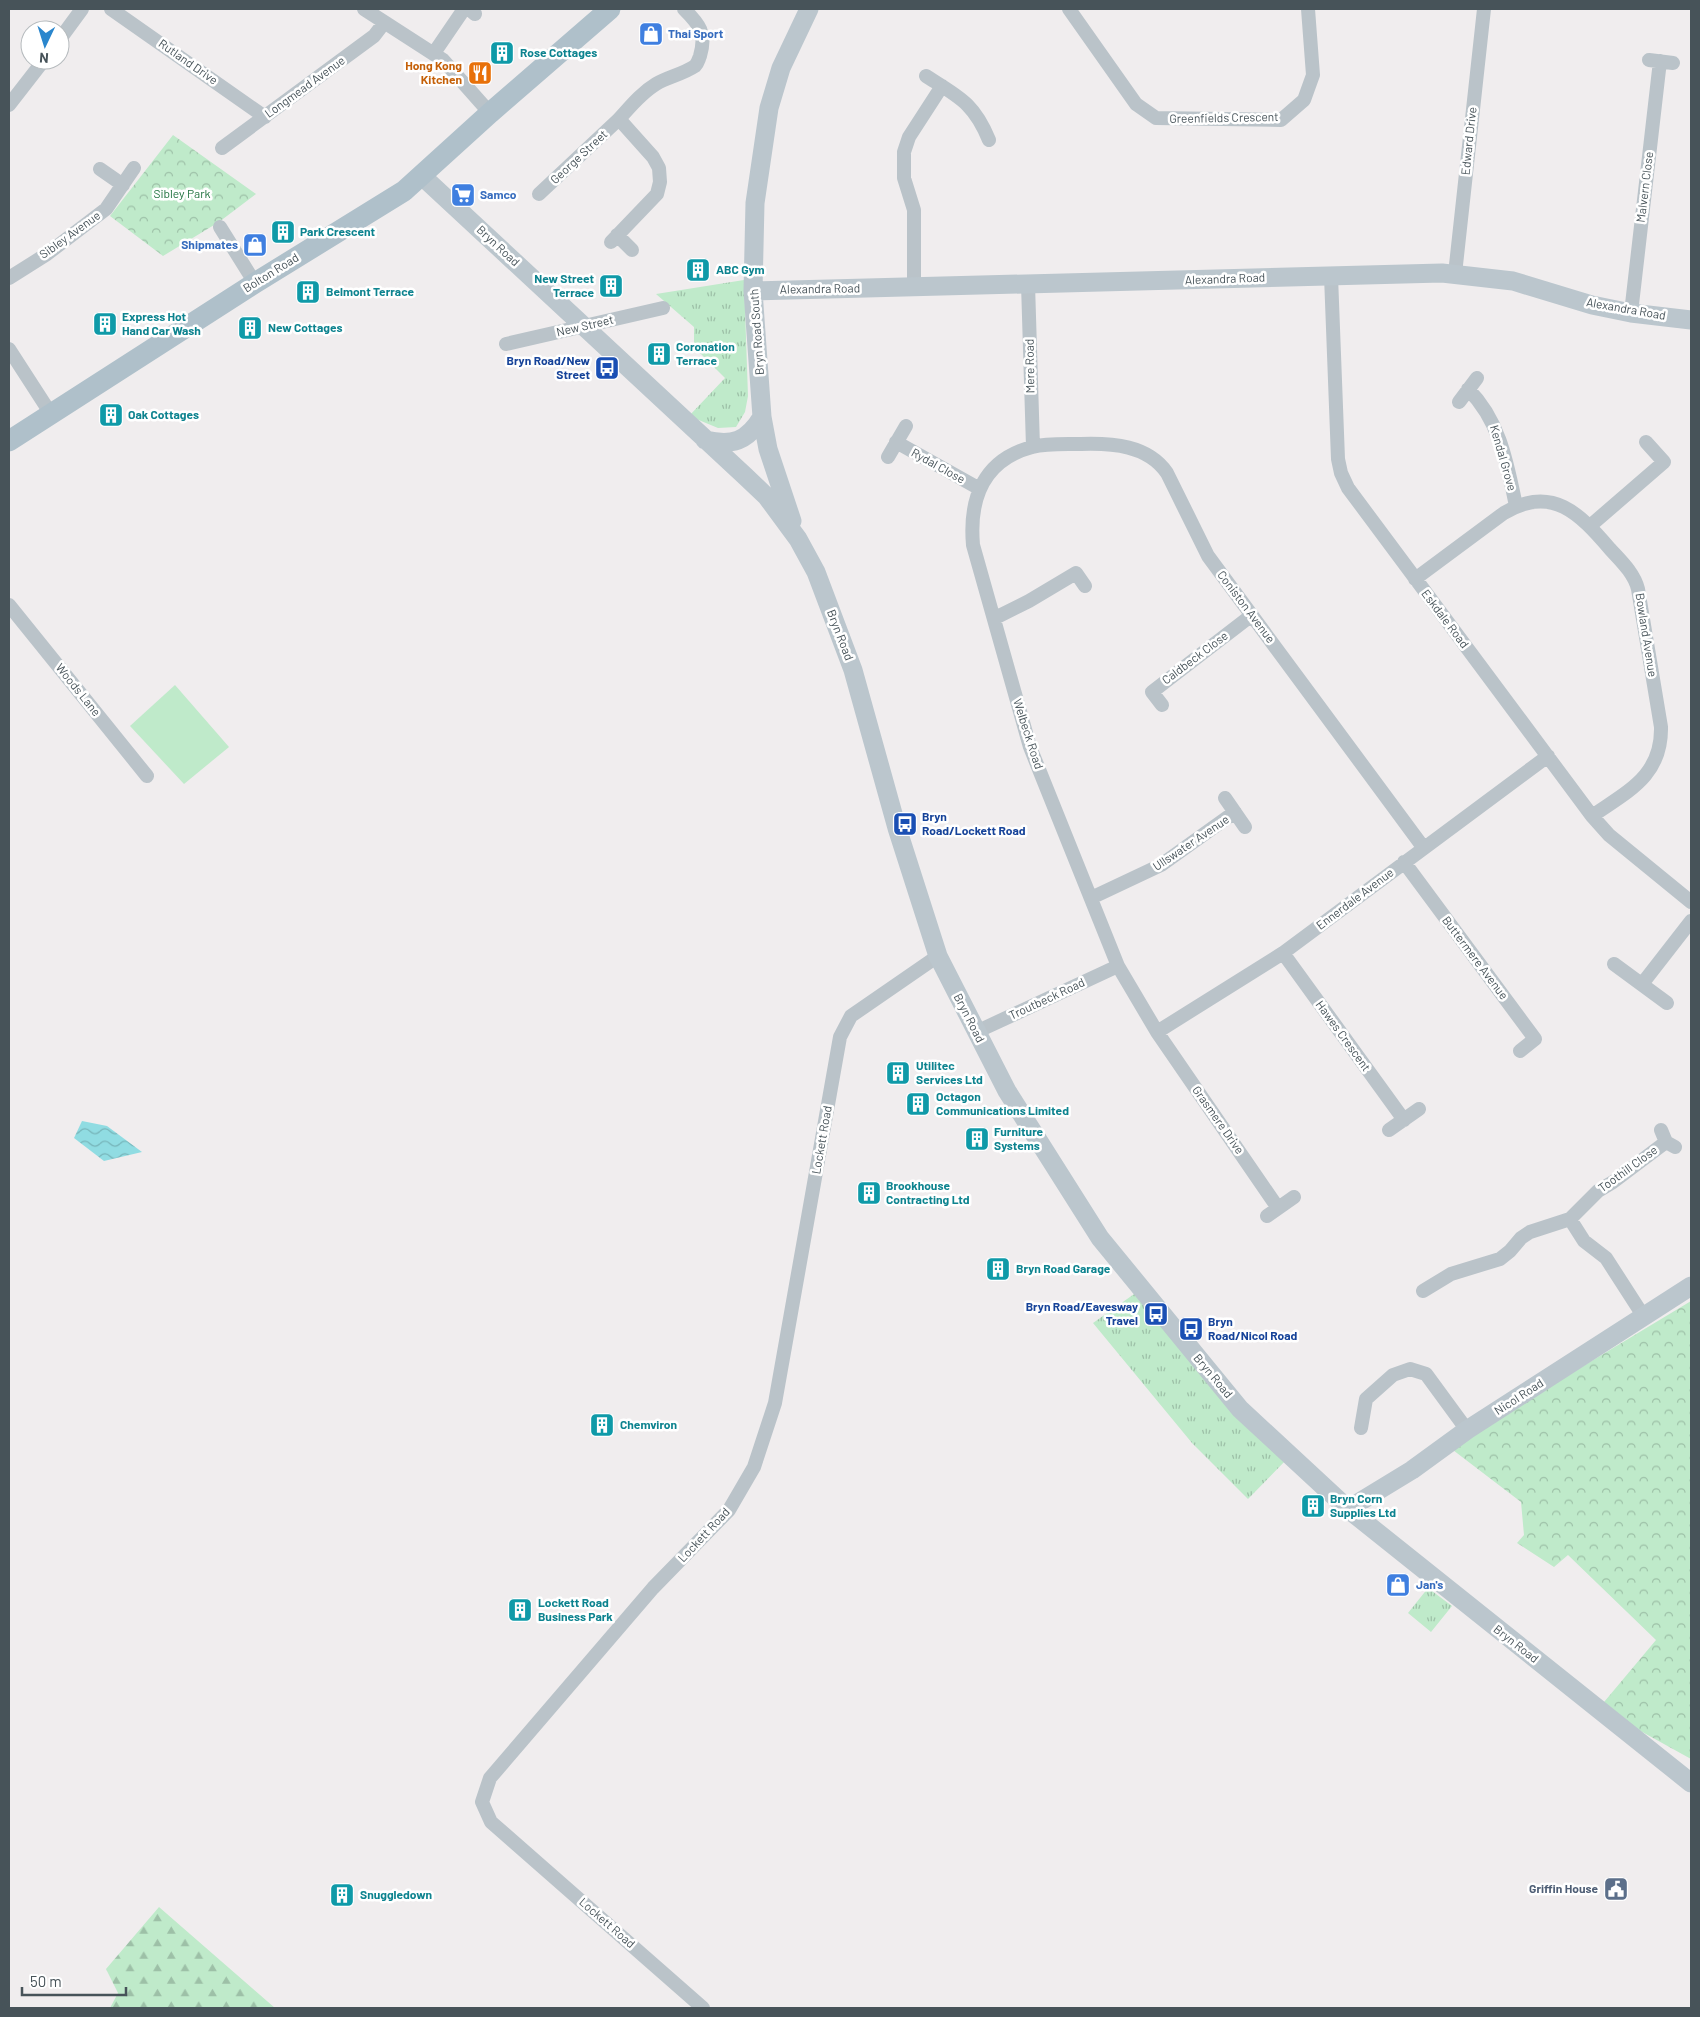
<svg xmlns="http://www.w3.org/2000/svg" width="1700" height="2017" font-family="Barlow,sans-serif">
<defs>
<pattern id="grass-tufts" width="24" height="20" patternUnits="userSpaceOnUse" patternTransform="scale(1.25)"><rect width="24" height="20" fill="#bfeaca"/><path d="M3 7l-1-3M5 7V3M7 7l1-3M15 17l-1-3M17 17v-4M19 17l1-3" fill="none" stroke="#9dc0a7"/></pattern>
<pattern id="forest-firs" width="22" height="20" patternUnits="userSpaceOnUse" patternTransform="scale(1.25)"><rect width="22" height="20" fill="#bfeaca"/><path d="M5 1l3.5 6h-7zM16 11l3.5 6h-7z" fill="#9dc0a7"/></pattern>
<pattern id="park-crowns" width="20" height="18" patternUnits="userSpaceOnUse" patternTransform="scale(1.25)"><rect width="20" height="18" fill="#bfeaca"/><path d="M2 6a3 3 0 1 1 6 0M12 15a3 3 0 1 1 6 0" fill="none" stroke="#9dc0a7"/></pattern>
<pattern id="water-waves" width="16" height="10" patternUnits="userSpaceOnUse" patternTransform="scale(1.25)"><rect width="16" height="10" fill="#90dce2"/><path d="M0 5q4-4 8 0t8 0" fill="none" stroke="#77b5ba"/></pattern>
</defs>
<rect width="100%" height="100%" fill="#f0edee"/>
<path fill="url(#grass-tufts)" d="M744,280L748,396L745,412L736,427L718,428L689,416L725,378L694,347V327L656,294Z
M1137,1292L1287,1459L1248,1499L1192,1443L1093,1323Z
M1428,1588L1452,1606L1431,1632L1408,1613Z"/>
<path fill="url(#forest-firs)" d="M159,1907L275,2008H110L118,1993L106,1969Z"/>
<path fill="url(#park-crowns)" d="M173,135L256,194L219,222L163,256L110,216Z
M1691,1301V1759L1599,1708L1656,1640L1568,1555L1554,1567L1517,1543L1524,1535L1521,1502L1449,1447Z"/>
<path fill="#bfeaca" d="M175,685L229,747L184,784L130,726Z"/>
<path fill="url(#water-waves)" d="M82,1121L107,1126L142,1152L104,1161L74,1138Z"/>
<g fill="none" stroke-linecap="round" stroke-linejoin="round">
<path stroke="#bac3c9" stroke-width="14" d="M111,9L265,117
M364,9L443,60L490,113
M469,9L475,14
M1069,9L1136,104L1156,118L1281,120L1304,100L1313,75L1308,9
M60,39L82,9
M434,53L464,9
M1649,60L1673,63
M926,76C959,97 974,103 989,140
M9,105L44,60
M222,148L374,36L384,23
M100,169L123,185
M539,194L619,119
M220,227L255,283
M617,235L632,250
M611,242L657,194L660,182L659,168L653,157L619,119C630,107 641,93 656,84C668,77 683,74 695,66C698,63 698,61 700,56C707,33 699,24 684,9
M1455,274L1484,9
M1331,276L1338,459L1341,473L1348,488L1592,816L1609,835L1691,902
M9,278L47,254L106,209L134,168
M1028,284L1033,447
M914,287V210L904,178V152L909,137L942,86
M1631,313L1660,61
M506,344L663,308
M9,349L51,414
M1468,389C1500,421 1507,463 1516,506
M1459,402L1477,378
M896,442L980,489
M888,457L906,426
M1590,526L1664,462L1646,442
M1415,579L1504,513C1552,484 1580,514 1610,549C1621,561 1634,573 1638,589L1661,727C1662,776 1628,791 1592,816
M9,605L147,776
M995,618L1029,601L1076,573L1085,586
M1162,705L1152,692L1252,615
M1225,798L1245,827
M1404,862L1535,1039L1520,1051
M1091,898L1161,865L1235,812
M1283,953L1404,1120
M1614,964L1667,1003
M1642,984L1691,921
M976,1032L1118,966
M1157,1032L1283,953L1548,756
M1389,1130L1419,1109
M1661,1130L1666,1142L1675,1147
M1278,1208L1157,1032L1118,966L1030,747L973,545C969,499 983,460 1032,447C1047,443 1065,444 1081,444C1112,443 1148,445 1167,473L1208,556L1423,847
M1267,1216L1294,1197
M1570,1219L1584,1241L1606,1258L1644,1317
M1423,1291L1451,1274L1500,1259L1510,1251L1521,1238L1530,1232L1570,1219L1598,1191L1613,1182L1666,1142
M1361,1428L1366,1399L1393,1375L1410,1369L1426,1374L1467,1430
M703,2008L491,1822L482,1802L490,1778L653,1588L729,1510L754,1467L775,1403L840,1037L851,1016L938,956"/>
<path stroke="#bbc6cd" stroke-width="19" d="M422,176L745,476L767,497L798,539L816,572L853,670L897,828L938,956L1007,1091L1100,1238L1240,1409L1348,1509L1691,1783
M753,291L1442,273L1513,281L1592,305L1631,313L1691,320
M705,440C732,446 747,442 762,417
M792,521L768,449L762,417L753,291L755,203L769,108L781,68L809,9
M1348,1509L1412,1470L1467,1430L1691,1286"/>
<path stroke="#afc0ca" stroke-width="21" d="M9,441L255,283L404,191L490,113L610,9"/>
</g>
<defs>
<symbol id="shop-square" viewBox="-11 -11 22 22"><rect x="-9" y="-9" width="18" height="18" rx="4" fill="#3f7fe0" stroke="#fff"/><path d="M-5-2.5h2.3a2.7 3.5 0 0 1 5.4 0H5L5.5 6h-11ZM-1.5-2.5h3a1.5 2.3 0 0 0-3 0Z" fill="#fff"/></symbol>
<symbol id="building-square" viewBox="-11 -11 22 22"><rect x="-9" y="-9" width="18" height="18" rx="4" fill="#0f9aa8" stroke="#fff"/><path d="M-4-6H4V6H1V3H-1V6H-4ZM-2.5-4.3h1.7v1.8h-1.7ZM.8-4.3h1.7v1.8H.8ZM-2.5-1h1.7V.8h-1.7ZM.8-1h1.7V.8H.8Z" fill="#fff"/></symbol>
<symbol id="restaurant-square" viewBox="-11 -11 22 22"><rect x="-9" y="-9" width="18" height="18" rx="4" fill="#e8710a" stroke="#fff"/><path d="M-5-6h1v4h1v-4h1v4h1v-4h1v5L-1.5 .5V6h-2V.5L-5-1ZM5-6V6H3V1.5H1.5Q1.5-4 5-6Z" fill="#fff"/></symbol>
<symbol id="supermarket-square" viewBox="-11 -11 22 22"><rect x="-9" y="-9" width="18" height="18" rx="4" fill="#3f7fe0" stroke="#fff"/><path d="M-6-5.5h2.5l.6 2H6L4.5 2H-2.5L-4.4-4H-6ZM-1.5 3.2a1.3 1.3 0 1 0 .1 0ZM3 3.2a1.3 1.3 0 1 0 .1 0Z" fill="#fff"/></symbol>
<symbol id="bus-square" viewBox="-11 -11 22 22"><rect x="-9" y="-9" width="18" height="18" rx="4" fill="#1a4fb4" stroke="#fff"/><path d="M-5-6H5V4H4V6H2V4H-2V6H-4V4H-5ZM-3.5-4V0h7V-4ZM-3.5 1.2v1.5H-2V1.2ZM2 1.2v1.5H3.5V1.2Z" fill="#fff"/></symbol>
<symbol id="civic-square" viewBox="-11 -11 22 22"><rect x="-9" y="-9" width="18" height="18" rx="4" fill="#5c6f8a" stroke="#fff"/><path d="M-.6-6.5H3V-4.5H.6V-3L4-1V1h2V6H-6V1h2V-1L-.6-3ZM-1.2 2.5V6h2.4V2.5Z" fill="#fff"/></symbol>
</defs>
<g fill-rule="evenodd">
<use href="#shop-square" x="637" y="20" width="28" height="28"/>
<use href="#building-square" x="488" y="39" width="28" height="28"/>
<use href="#restaurant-square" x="466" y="59" width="28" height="28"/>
<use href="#supermarket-square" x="449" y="181" width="28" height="28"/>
<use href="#building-square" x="269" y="218" width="28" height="28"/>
<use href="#shop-square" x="241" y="231" width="28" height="28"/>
<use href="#building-square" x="684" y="256" width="28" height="28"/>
<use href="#building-square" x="597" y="272" width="28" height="28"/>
<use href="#building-square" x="294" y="278" width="28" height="28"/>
<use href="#building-square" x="91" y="310" width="28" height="28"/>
<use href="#building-square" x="236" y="314" width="28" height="28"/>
<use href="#building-square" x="645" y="340" width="28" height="28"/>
<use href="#bus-square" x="593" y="354" width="28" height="28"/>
<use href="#building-square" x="97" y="401" width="28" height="28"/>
<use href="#bus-square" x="891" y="810" width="28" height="28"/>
<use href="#building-square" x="884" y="1059" width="28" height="28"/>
<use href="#building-square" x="904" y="1090" width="28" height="28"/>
<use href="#building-square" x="963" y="1125" width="28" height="28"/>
<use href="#building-square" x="855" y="1179" width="28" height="28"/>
<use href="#building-square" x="984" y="1255" width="28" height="28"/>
<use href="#bus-square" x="1142" y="1300" width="28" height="28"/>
<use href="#bus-square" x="1177" y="1315" width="28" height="28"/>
<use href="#building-square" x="588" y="1411" width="28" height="28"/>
<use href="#building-square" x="1299" y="1492" width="28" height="28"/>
<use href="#shop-square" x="1384" y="1571" width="28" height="28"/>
<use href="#building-square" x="506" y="1596" width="28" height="28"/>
<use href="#civic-square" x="1602" y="1875" width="28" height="28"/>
<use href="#building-square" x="328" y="1881" width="28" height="28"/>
</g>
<g text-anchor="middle" stroke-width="5" stroke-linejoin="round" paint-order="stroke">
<g font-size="12" font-weight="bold" fill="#366cbe" stroke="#fff" text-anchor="start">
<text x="668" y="38">Thai Sport</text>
<text x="480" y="199">Samco</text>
<text x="238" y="249" text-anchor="end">Shipmates</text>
<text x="1416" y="1589">Jan's</text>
</g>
<g font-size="12" font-weight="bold" fill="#0d838f" stroke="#fff" text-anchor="start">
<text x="520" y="57">Rose Cottages</text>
<text x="300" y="236">Park Crescent</text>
<text x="716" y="274">ABC Gym</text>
<text x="594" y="283" text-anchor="end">New Street<tspan x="594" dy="14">Terrace</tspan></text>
<text x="326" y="296">Belmont Terrace</text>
<text x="122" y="321">Express Hot<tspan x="122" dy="14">Hand Car Wash</tspan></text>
<text x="268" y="332">New Cottages</text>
<text x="676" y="351">Coronation<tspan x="676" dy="14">Terrace</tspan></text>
<text x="128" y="419">Oak Cottages</text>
<text x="916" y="1070">Utilitec<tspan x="916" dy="14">Services Ltd</tspan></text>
<text x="936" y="1101">Octagon<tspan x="936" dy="14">Communications Limited</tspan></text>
<text x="994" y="1136">Furniture<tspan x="994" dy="14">Systems</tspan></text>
<text x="886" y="1190">Brookhouse<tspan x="886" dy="14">Contracting Ltd</tspan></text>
<text x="1016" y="1273">Bryn Road Garage</text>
<text x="620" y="1429">Chemviron</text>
<text x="1330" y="1503">Bryn Corn<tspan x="1330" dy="14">Supplies Ltd</tspan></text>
<text x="538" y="1607">Lockett Road<tspan x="538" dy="14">Business Park</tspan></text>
<text x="360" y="1899">Snuggledown</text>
</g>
<g font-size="12" fill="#475359" stroke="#fff">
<text transform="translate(188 62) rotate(35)" y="4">Rutland Drive</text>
<text transform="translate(305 87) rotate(-36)" y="4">Longmead Avenue</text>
<text transform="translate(1224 118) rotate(-1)" y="4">Greenfields Crescent</text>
<text transform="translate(1469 141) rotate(-84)" y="4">Edward Drive</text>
<text transform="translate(579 157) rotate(-43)" y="4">George Street</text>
<text transform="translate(1645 187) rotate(-83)" y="4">Malvern Close</text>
<text transform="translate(70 235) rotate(-36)" y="4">Sibley Avenue</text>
<text transform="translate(498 246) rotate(43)" y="4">Bryn Road</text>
<text transform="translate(271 273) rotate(-32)" y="4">Bolton Road</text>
<text transform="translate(1225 279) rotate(-2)" y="4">Alexandra Road</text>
<text transform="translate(820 289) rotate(-1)" y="4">Alexandra Road</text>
<text transform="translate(1626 309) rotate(10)" y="4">Alexandra Road</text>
<text transform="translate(585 326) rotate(-13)" y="4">New Street</text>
<text transform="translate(757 332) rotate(-94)" y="4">Bryn Road South</text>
<text transform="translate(1030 366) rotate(-91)" y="4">Mere Road</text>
<text transform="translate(1503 458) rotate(74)" y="4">Kendal Grove</text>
<text transform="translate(938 466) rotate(29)" y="4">Rydal Close</text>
<text transform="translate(1246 607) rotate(53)" y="4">Coniston Avenue</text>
<text transform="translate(1445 619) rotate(53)" y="4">Eskdale Road</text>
<text transform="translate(840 635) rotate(69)" y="4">Bryn Road</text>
<text transform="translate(1646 635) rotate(81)" y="4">Bowland Avenue</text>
<text transform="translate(1195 658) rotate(-37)" y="4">Caldbeck Close</text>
<text transform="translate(78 690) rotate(51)" y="4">Woods Lane</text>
<text transform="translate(1028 734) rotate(72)" y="4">Welbeck Road</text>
<text transform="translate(1191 843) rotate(-34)" y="4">Ullswater Avenue</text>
<text transform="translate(1355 899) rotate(-37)" y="4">Ennerdale Avenue</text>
<text transform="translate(1475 958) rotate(53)" y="4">Buttermere Avenue</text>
<text transform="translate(1047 999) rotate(-25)" y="4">Troutbeck Road</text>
<text transform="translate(969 1018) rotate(63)" y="4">Bryn Road</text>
<text transform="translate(1343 1036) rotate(54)" y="4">Hawes Crescent</text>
<text transform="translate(1218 1120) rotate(55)" y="4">Grasmere Drive</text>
<text transform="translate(822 1140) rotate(-80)" y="4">Lockett Road</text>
<text transform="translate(1628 1169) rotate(-36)" y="4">Toothill Close</text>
<text transform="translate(1213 1376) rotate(50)" y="4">Bryn Road</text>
<text transform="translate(1519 1397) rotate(-33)" y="4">Nicol Road</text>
<text transform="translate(704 1535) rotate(-47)" y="4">Lockett Road</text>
<text transform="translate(1516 1644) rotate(38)" y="4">Bryn Road</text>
<text transform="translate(607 1923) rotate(41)" y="4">Lockett Road</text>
</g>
<g font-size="12" font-weight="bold" fill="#c56008" stroke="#fff" text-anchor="end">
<text x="462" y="70">Hong Kong<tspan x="462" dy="14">Kitchen</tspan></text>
</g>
<g font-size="12" fill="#20723f" stroke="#fff">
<text x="182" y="198">Sibley Park</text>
</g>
<g font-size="12" font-weight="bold" fill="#164399" stroke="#fff" text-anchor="end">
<text x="590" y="365">Bryn Road/New<tspan x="590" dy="14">Street</tspan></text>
<text x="922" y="821" text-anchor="start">Bryn<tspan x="922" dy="14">Road/Lockett Road</tspan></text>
<text x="1138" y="1311">Bryn Road/Eavesway<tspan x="1138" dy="14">Travel</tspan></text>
<text x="1208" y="1326" text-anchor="start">Bryn<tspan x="1208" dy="14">Road/Nicol Road</tspan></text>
</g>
<g font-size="12" font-weight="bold" fill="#4e5e75" stroke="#fff" text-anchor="end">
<text x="1598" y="1893">Griffin House</text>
</g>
</g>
<rect width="1700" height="2017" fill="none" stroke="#475359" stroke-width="20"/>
<g transform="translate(45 45) rotate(184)"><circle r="24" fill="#ffffff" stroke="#b5babd"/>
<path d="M0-4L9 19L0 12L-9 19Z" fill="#2a86cd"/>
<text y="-8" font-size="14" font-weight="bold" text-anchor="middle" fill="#475359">N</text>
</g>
<path d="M22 1987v8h104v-8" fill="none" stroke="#475359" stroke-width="2.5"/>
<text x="30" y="1987" font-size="15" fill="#475359" stroke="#ffffff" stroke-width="4" paint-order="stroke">50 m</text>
</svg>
